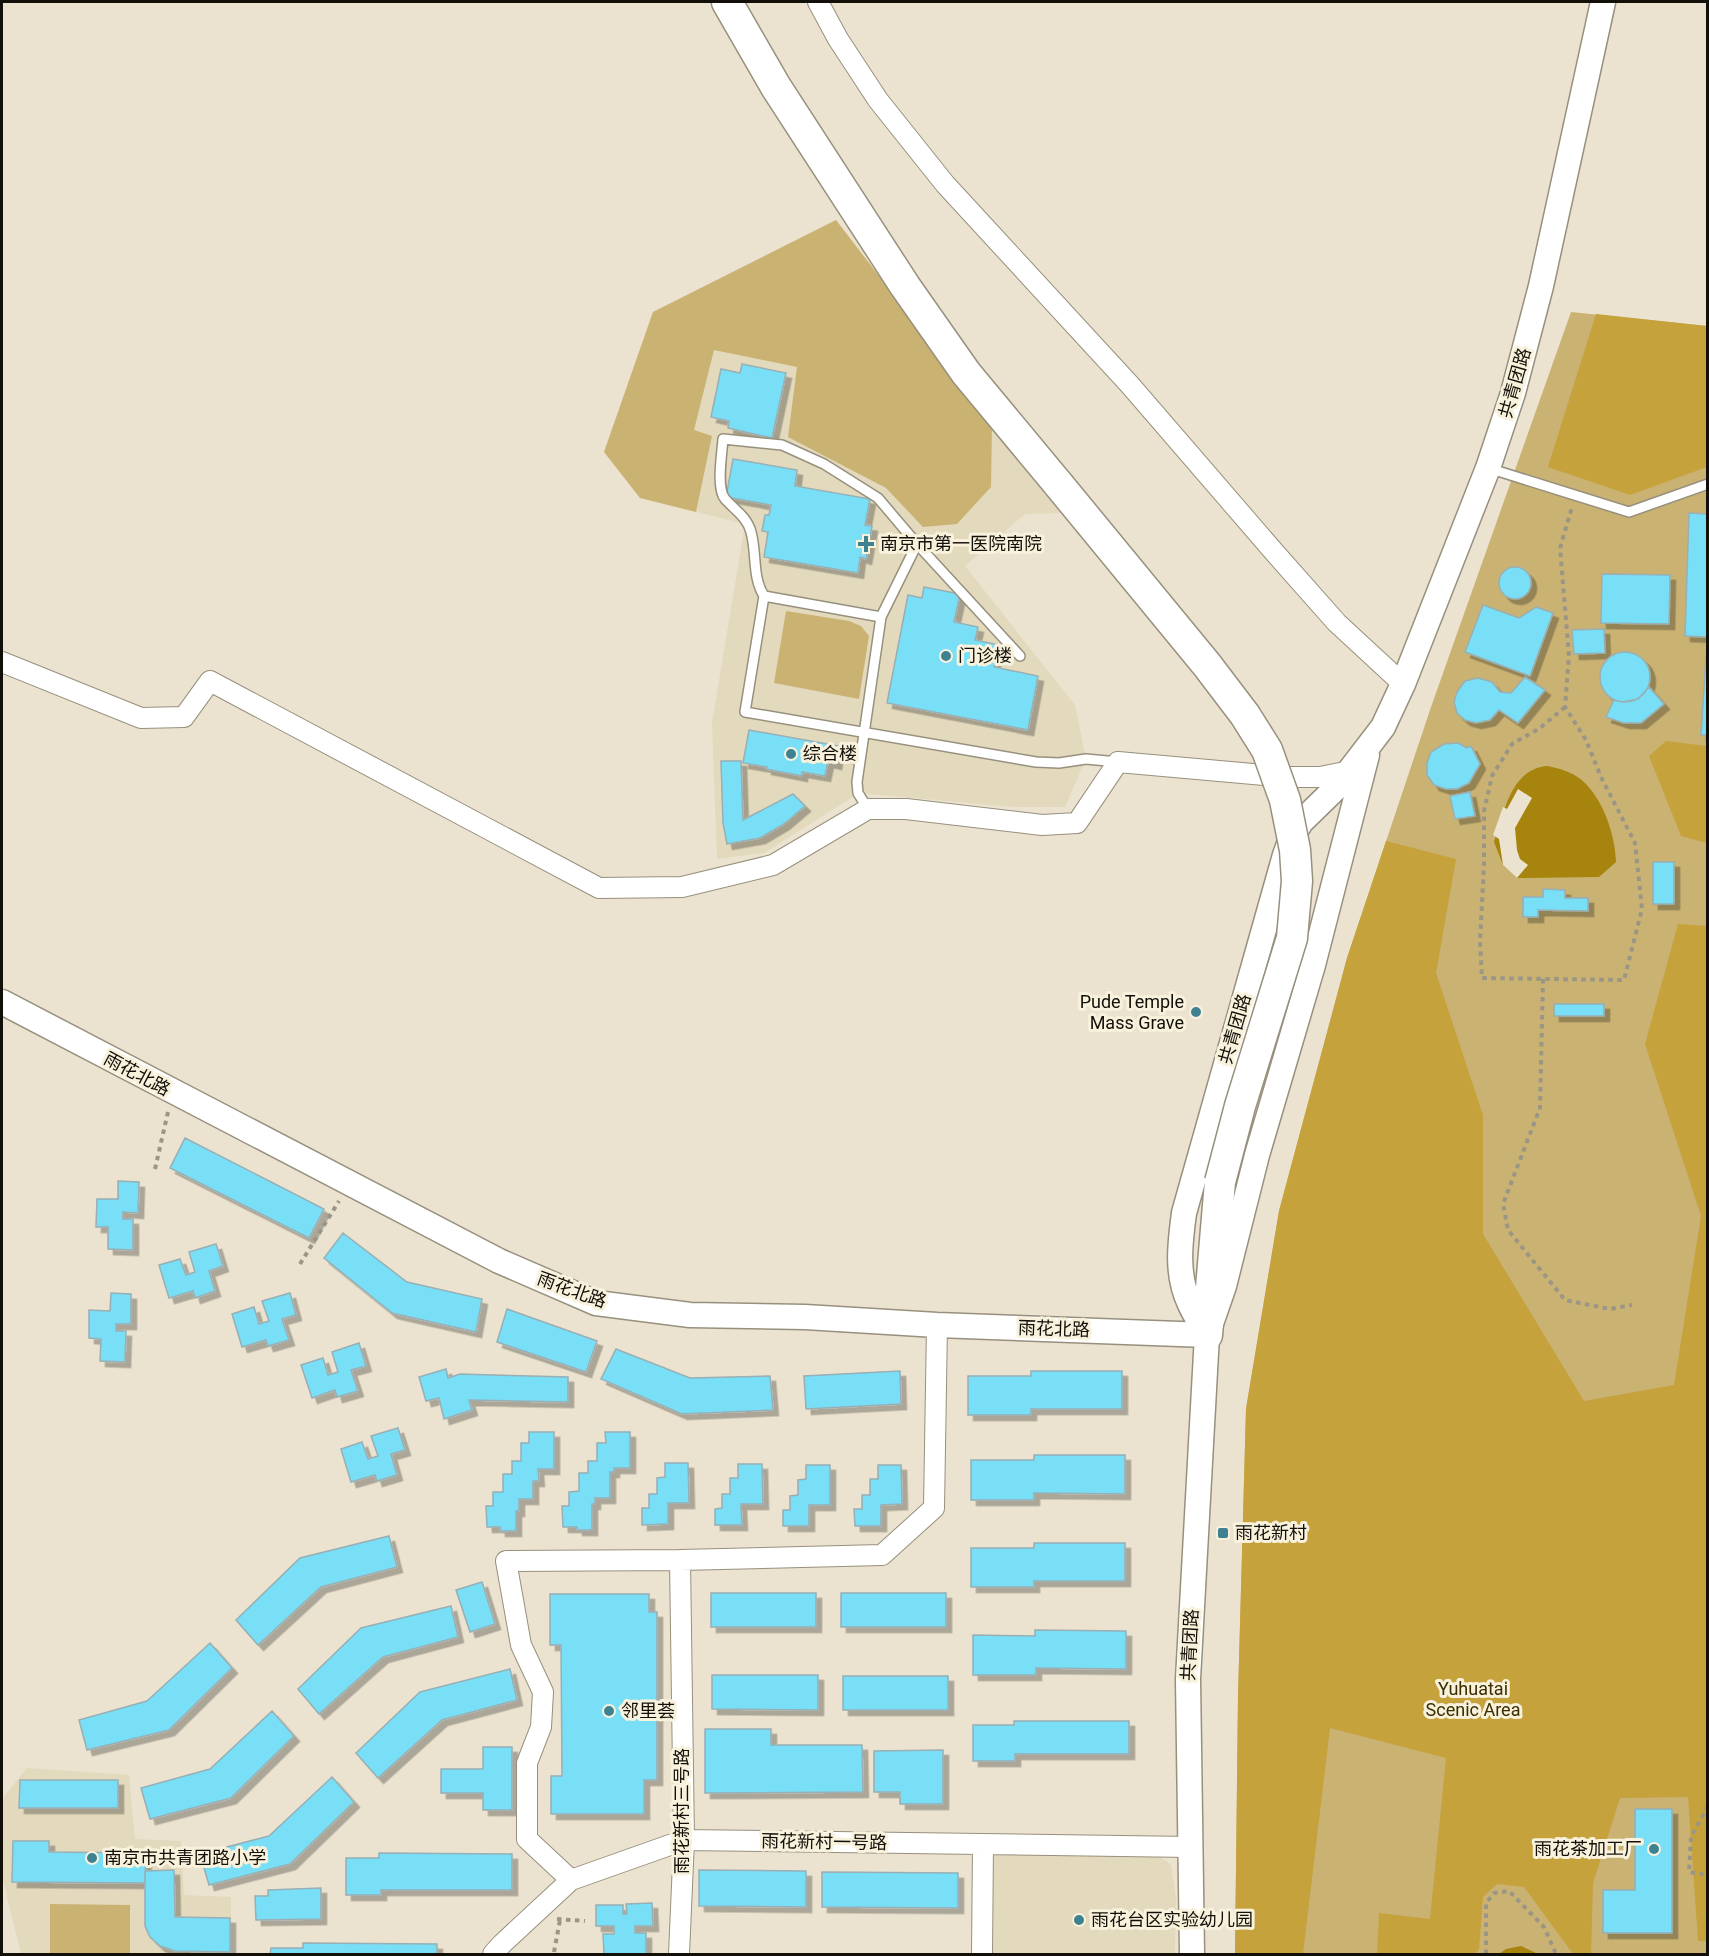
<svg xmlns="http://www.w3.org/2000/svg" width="1709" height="1956" font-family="Roboto,'Noto Sans SC',sans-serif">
<defs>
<filter id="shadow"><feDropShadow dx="5.5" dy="5.5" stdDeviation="0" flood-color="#0004"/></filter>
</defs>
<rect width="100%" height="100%" fill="#ebe3cf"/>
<path fill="#e3d9bd" d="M836,220L1061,513L1025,514L965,566L1075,705L1086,759L1065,807H1012L859,793L764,853L717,859L712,723L745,524L640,498L604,452L653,312Z
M27,1768L129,1775L135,1839L181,1841L184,1895L231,1897V1954H21L2,1876V1799Z
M983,1844L1147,1846L1171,1865L1176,1899L1175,1954H982Z"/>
<path fill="#cab273" d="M836,220L992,423L991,487L957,524L923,527L886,488L788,437L797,367L714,350L694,430L712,436L696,512L640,498L604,452L653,312Z
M1571,312L1707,326V1954H1235L1238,1697L1246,1409L1279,1211L1347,958L1431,707Z
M786,611L849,621L861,626L869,636L859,699L774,683Z
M50,1904L130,1905V1954H50Z"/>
<path fill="#c5a23c" d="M1596,314L1707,326V467L1630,495L1548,467Z
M1666,741L1707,746V843L1681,836L1649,756Z
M1386,841L1456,859L1436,973L1483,1115V1234L1584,1401L1674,1385L1701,1216L1645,1044L1678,924L1707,926V1941H1698L1688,1797L1620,1798L1593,1883L1591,1954H1573L1524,1887L1497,1884L1483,1897L1479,1949L1475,1954H1377L1379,1913L1430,1919L1446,1758L1330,1728L1303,1954H1235L1238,1697L1246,1409L1279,1211L1347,958Z"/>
<path fill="#a6840d" d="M1548,766C1561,769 1576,773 1586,784C1605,804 1615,836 1616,862L1599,877L1517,878L1503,865L1494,842C1504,813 1511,768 1548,766Z
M1521,1946L1538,1954H1499L1506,1949Z"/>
<path fill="#ebe3cf" d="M1518,789L1532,798L1515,828L1517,850L1520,859L1528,865L1517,878L1503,865L1499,839L1493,835L1503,807L1507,809Z"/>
<path fill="#79dff6" stroke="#97afb5" stroke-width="1.5" filter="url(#shadow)" d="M742,364L786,373L772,438L728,428L729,421L711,417L721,369L740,373Z
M733,459L797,470L795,486L870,499L865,525L872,526L866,559L860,557L858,573L764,557L768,532L762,531L765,515H769L771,505L726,497Z
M1689,513L1708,514V637L1685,636Z
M1499 583a16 16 0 1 1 32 0a16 16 0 1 1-32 0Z
M1602,574L1670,575L1669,624L1601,623Z
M924,587L960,594L954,622L978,627L975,640L999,645L994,667L1038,676L1028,730L887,703L908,595L922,598Z
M1483,605L1519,618L1536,607L1553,613L1530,676L1465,652Z
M1604,629L1605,653L1574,654L1572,630Z
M1600 677a25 25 0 1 1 50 0a25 25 0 1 1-50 0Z
M1706,657H1708V735H1701Z
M1525,677L1545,690L1518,723L1499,710L1490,720L1476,723L1465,720L1457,713L1454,702L1457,692L1465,681L1478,678L1492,682L1500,692L1511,693Z
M1649,687L1664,704L1641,723H1624L1606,717L1614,700L1622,702L1638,699Z
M749,730L839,746L836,764L828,762L825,776L802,772V776L766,769L767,767L743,763Z
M1458,743L1467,748L1471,746L1480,764L1469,783L1457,789H1446L1434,785L1427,775V763L1431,752L1444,744Z
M721,761H741L743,820L793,794L805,806L784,824L760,838L727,844L723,823Z
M1470,792L1475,816L1455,819L1450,796Z
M1653,862H1674V904H1653Z
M1543,889L1565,890V898H1588V911L1538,910V917H1523V897H1543Z
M1554,1004H1604V1016H1554Z
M185,1138L324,1209L309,1238L170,1168Z
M118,1181L139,1182L138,1213L123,1212V1219H133V1250L108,1249V1227H96L97,1199H118Z
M343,1233L407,1282L482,1299L476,1332L392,1313L324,1258Z
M216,1244L223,1266L209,1271L215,1291L195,1298L193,1291L169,1298L159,1265L180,1259L186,1275L195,1272L189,1252Z
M111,1293L131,1294V1324H116V1331H126L125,1362L100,1361L101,1339L89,1338V1310L110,1311Z
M290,1293L296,1315L282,1319L289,1340L268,1346L266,1340L242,1347L232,1314L254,1307L259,1324L269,1321L262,1301Z
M507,1309L597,1341L586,1372L497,1342Z
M359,1343L366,1366L351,1370L358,1391L337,1397L335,1390L312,1398L301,1365L323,1358L328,1375L338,1372L332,1352Z
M616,1349L690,1378L770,1376L773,1410L682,1414L601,1379Z
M446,1369L448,1378L460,1374L568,1377V1402L469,1400L472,1410L444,1419L439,1398L426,1401L419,1377Z
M900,1371L901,1404L806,1409L804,1376Z
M1031,1371H1122V1409H1031V1415H968V1376H1031Z
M398,1428L405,1450L391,1454L397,1475L377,1481L375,1475L351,1482L341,1449L362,1442L368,1459L378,1456L371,1436Z
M529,1432H554V1469H538L539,1481H533V1499H519V1511H516V1531H500V1527H487L486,1506H493V1492H503V1474H512V1461H521V1443H529Z
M605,1432H630V1468H614V1472H610V1498H595V1504H592V1530H577V1527H563L562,1506H569V1492L579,1491V1473H588V1461H597V1443H606Z
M1034,1455H1125V1494L1034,1493V1500H971V1460H1034Z
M665,1463H688L689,1503H668V1524L642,1525V1508H649V1494H657V1478L665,1477Z
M738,1464H762L763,1504H741L742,1525H715V1509L722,1508V1494H730V1478H738Z
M806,1465H830V1505H809V1526H783V1510H790V1496L798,1495V1480L806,1479Z
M878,1465H901L902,1504L881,1505V1526H855L854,1509H862V1495H870V1479H878Z
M389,1536L397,1567L321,1587L258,1645L236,1620L300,1558Z
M1034,1543H1125V1581H1034V1587H971V1548H1034Z
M482,1582L495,1624L470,1632L456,1590Z
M711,1593H816V1627H711Z
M841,1593H946V1627H841Z
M550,1594H649V1612H657V1780H644V1814H551V1776H562L561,1645H550Z
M451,1606L458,1637L383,1657L319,1714L298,1689L361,1628Z
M1035,1630L1126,1631V1669L1036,1668V1675H973V1635L1035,1636Z
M210,1643L232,1668L169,1730L87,1750L79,1720L147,1701Z
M510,1669L517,1700L442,1720L378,1778L356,1753L420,1692Z
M712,1675H818V1710L712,1709Z
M843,1676H948V1710H843Z
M272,1711L294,1736L231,1798L150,1819L141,1788L210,1769Z
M1014,1721H1129V1754H1015V1761H973V1725H1014Z
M705,1729H771V1745H862L863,1792L705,1793Z
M483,1747H512V1810H483V1793H441V1769H483Z
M943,1750V1804H900V1792H874V1751Z
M332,1777L354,1802L290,1864L209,1885L200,1854L269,1836Z
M20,1780H118V1808H19Z
M1635,1809H1672V1933H1603V1890H1635Z
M13,1841H49V1852L146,1853L145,1883L12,1882Z
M379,1853L512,1854V1890H381V1895H346V1858H379Z
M174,1870L175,1917L230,1918V1952L175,1951L160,1946L150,1937L145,1926V1871Z
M699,1870L806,1871V1907L699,1906Z
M822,1872L958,1873V1908L822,1907Z
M321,1888V1919L256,1920L255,1896H268V1890Z
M652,1903L653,1926H635V1933H646V1954H604L603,1934H614V1926H596V1905H623V1914H627L626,1904Z
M303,1943L437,1944V1954H270L271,1948H303Z"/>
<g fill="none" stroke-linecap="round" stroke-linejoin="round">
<defs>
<path id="service" d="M1488,468L1629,512L1708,484
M764,596C752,577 757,554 751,532C747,517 735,510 725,499C716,488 722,454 723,439L782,445L824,464L878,498L917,544L1020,656
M881,617L764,596L745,712L1036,762L1059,763L1086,759L1118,762
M868,809L858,793L857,782L881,617L917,544"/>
<path id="minor" d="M818,2L838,39L878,100L945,184L1130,385L1275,553L1337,623L1403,684
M2,662L141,718L184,717L210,681L599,888L682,887L773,865L868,809H906L1042,825L1077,823L1118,762L1287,777H1320L1350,771
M571,1880L527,1839V1763L541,1727L543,1692L521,1645L506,1561L680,1560L882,1555L934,1508L937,1325
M493,1954L502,1944L571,1880L684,1840L1191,1847
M679,1954L684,1840L680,1560
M982,1954L983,1844"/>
<path id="tertiary" d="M2,1002L499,1261L596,1303L690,1315L805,1317L937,1325L1207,1335
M1207,1335C1201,1324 1194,1314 1189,1302C1176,1274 1180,1243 1184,1213L1285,855L1290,841L1301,822L1337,787L1383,727L1403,684L1488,468L1513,393L1541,286L1603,2
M1192,1954L1188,1679L1207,1335L1224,1286L1257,1155L1313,965L1367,755"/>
<path id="primary" d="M727,2L776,87L905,286L966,373L1059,485
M1207,1335L1220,1182"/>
</defs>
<use href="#service" stroke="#97907d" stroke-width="12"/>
<use href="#minor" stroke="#97907d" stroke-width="22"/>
<use href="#tertiary" stroke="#97907d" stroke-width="27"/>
<use href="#primary" stroke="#97907d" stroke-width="33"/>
<path stroke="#9b9586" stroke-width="4" stroke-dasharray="4.5 4.5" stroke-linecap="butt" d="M1565,707L1540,728L1512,744L1492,776L1484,811V865L1480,941L1482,978L1624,980L1642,909L1635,843L1601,777L1586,740L1565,707L1569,656L1560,548L1572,507
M1543,979L1540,1108L1503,1204L1508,1230L1565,1300L1610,1309L1632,1305
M155,1169L168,1112
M300,1264L339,1201
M1708,1806L1691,1837L1689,1872L1708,1875
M557,1919L585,1921
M554,1952L560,1920
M1486,1954V1903L1494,1893L1509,1891L1544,1927L1556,1954"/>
<use href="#service" stroke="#fff" stroke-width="9"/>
<use href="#minor" stroke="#fff" stroke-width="20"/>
<use href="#tertiary" stroke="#fff" stroke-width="24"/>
<use href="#primary" stroke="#fff" stroke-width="30"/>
<defs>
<path id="primary-bridge" d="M1059,485L1207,665L1245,715L1267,750L1285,800L1295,850L1297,881L1292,938L1240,1106L1220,1182"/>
</defs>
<use href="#primary-bridge" stroke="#97907d" stroke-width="33" stroke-linecap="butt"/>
<use href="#primary-bridge" stroke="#fff" stroke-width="30"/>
</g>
<g fill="#3e8291" stroke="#f8f1dc" stroke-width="2">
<path d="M863 535h6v6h6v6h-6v6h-6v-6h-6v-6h6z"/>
<circle cx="946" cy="656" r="6"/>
<circle cx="791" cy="754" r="6"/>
<circle cx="1196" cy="1012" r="6"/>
<rect x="1217" y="1527" width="12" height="12" rx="3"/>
<circle cx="609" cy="1711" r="6"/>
<circle cx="1654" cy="1849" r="6"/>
<circle cx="92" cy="1858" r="6"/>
<circle cx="1079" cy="1920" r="6"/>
</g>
<g text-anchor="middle" stroke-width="6" stroke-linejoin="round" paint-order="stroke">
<g font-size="18" fill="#120f09" stroke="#f8f1dc">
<text transform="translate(1515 383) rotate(-74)" y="6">共青团路</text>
<text transform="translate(1235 1029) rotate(-74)" y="6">共青团路</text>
<text transform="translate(137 1074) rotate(28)" y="6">雨花北路</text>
<text transform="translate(572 1290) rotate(20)" y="6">雨花北路</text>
<text transform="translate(1054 1329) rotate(2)" y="6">雨花北路</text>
<text transform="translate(1190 1645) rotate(-87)" y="6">共青团路</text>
<text transform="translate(682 1811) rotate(-90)" y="6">雨花新村三号路</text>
<text transform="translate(824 1842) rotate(1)" y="6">雨花新村一号路</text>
</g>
<g font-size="18" fill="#120f09" stroke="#f8f1dc" text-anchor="start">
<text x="880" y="550">南京市第一医院南院</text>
<text x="958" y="662">门诊楼</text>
<text x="803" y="760">综合楼</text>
<text x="1184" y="1008" text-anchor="end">Pude Temple<tspan x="1184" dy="21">Mass Grave</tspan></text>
<text x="1235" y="1539">雨花新村</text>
<text x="621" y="1717">邻里荟</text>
<text x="1642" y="1855" text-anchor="end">雨花茶加工厂</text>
<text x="104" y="1864">南京市共青团路小学</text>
<text x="1091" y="1926">雨花台区实验幼儿园</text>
</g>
<g font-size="18" fill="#3b2d00" stroke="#f8f1dc">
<text x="1473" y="1695">Yuhuatai<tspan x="1473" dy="21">Scenic Area</tspan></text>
</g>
</g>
<rect width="1709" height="1956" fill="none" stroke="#120f09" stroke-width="6"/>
</svg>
